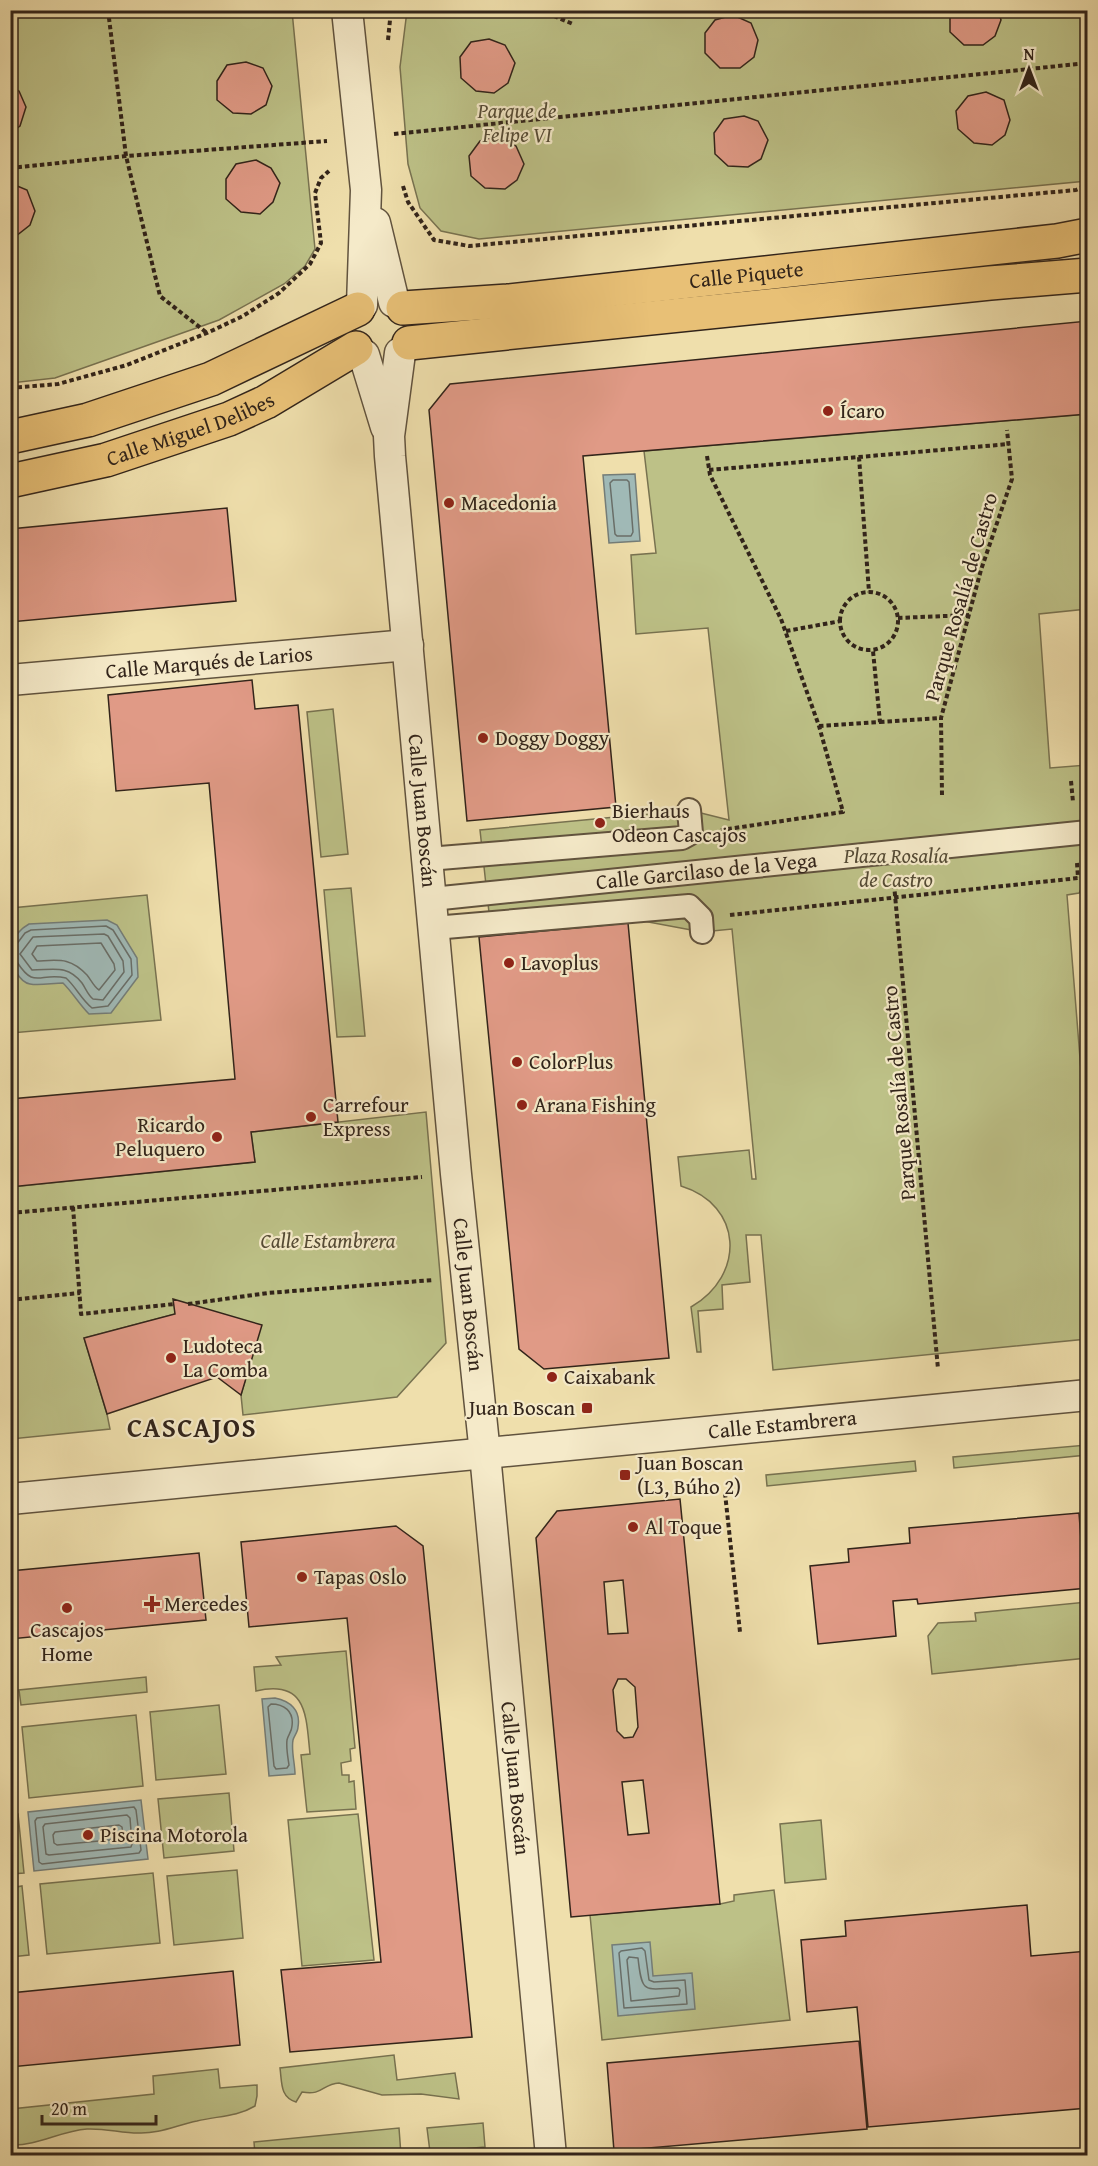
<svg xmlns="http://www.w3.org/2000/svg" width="1098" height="2166" font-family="'Gentium Book Plus',serif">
<rect width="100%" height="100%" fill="#efdfac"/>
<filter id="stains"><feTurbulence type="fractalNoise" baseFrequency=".00333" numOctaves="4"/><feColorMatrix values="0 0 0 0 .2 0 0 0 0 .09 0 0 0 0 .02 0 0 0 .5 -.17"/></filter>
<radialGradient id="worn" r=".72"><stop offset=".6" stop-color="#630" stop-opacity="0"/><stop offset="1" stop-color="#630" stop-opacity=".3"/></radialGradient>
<path fill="#bdc187" stroke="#787250" stroke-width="1.5" d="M10,11H292L315,249L305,266L284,284L219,320L55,378L11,383Z
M407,11H1087V181L479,239L441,231L420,208L408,164L400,67Z
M1087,414V609L1039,614L1050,768L1087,765V878L1079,893L1067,895L1087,1146V1339L773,1370L761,1235H746L750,1282L722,1285L723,1309L698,1311L701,1352H697L691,1307C746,1275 743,1205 681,1186L678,1157L749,1150L752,1179H756L732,929L702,932L627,918L491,931L480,830L689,810L729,820L708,628L636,634L631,555L656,553L644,451Z
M333,709L348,854L321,857L307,712Z
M351,888L365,1036L337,1037L324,890Z
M147,895L161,1020L11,1033V908Z
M426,1112L446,1343L397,1397L243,1415L241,1395L261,1325L175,1314L84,1338L107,1414L110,1429L11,1439V1187L255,1162L251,1132Z
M1087,1445V1455L954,1468L953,1457Z
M915,1461L916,1471L767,1486L766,1475Z
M1087,1602V1658L932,1674L928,1636L938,1623L976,1621L975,1613Z
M346,1651L355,1748L350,1749L351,1761L341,1763L342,1775H349V1782L354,1781L356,1809L307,1812L301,1755L310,1754C306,1717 308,1679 256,1691L254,1667L281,1665L276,1657Z
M146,1677L147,1692L21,1705L19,1690Z
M219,1705L226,1774L156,1780L150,1712Z
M136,1715L143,1786L29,1798L22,1727Z
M229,1793L234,1851L164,1858L158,1799Z
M11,1814H18L24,1873L11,1874Z
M358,1814L374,1960L302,1966L288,1820Z
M821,1820L826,1879L785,1883L780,1824Z
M237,1870L243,1938L174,1945L167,1876Z
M153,1873L160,1943L47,1954L40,1884Z
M22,1886L29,1955L11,1957V1888Z
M774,1890L790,2020L602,2040L590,1915L720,1904L734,1901V1895Z
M394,2055L397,2080L455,2073L459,2099L421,2094L382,2095L339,2083C322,2084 323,2096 302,2092L296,2102C280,2097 282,2083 280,2068Z
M218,2069L220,2088L257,2085V2096L255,2106C237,2117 217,2116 197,2121C177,2125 159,2134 138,2133C121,2133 105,2128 87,2129C60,2131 38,2146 11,2145V2109L154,2094L153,2076Z
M483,2123L485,2147L430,2152L427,2128Z
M399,2128L401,2155H255L254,2142Z"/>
<path fill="#a0b9b6" stroke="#747d78" stroke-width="1.5" d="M635,474L640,541L609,543L603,475Z
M107,920L117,925L137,958L138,977L111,1013L89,1014C79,1004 73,993 63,983C53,983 39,986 30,984C24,983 19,977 16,972C6,953 11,934 29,924Z
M275,1698C290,1701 301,1710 298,1727C298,1732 294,1736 293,1740C291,1750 295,1764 295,1774L269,1776L262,1699Z
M141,1800L148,1859L34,1871L28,1812Z
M650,1942L653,1976L692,1973L695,2009L618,2016L612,1945Z"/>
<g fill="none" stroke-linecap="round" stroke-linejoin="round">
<path stroke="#696e68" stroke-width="1.5" d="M613,480H627L629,482L633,532L631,536H617L615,534L610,483Z
M104,934L108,936L123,961L124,972L103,1000L93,999C88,995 86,989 82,983C67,964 53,970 32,970L20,954L33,937Z
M101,943L114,964L115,970L99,990C94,987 91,980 87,975C70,957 59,960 37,961L32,954L37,946Z
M10,946L16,945L25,933L31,930L106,926L113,930L131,959L132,975L108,1006L92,1008C81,999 76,987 66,978C39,972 35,990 17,962L10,960
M271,1704C284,1704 294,1711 292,1726C292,1731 288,1735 287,1740C286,1748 288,1758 289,1765L287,1768L276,1769L274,1766L268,1707Z
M134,1807L136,1810L141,1850L139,1853L42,1864L39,1862L35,1821L37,1818Z
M127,1815L130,1818L132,1844L131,1847L49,1855L46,1854L43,1827L45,1824Z
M119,1825L122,1827L123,1836L120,1839L57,1845L54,1843L53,1835L55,1832Z
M642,1948L645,1951L649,1980L654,1982L685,1980L687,2004L624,2008L619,1953L621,1951Z
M629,1957L638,1958C642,1995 644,1989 678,1988L680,1990L679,1996L631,2001L627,1960Z"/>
</g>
<path fill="#e09a86" stroke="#32241a" stroke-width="1.5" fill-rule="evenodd" d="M950,10H998L1001,20L995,36L983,45H964L950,32Z
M733,15L751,23L758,40L754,57L740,68H720L705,53V33L715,20Z
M489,39L505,45L515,63L508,83L494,93L476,91L461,78L460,57L471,42Z
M246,62L263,68L272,86L266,105L251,114L233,113L217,100V81L227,65Z
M10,87L19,91L26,107L20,126L10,133Z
M986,92L1004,100L1010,120L1005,135L992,145L974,143L958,129L956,111L968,96Z
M744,116L758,121L768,140L761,159L748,167L728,166L715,154L714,133L724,119Z
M499,136L516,146L524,164L517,180L505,189L485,188L471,176L469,156L480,141Z
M256,160L271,168L280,183L273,202L260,214L241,212L226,199V179L236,164Z
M10,183L27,190L35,211L30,225L16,236H10Z
M1088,321V414L583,456L616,807L467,821L429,410L450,384Z
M227,508L236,601L10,622V529Z
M1084,667H1088V708Z
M252,680L255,709L298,705L338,1122L251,1132L255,1162L10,1187V1099L235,1079L209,783L116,791L108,695Z
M628,923L669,1358L544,1369L519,1349L479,937Z
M173,1299L262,1325L241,1395L217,1377L107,1414L84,1338L175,1314Z
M680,1499L720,1904L571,1917L536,1538L557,1511ZM623,1580L628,1633L608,1634L604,1582ZM618,1679H626L635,1687L638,1727L633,1737L624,1738L617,1731L613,1690ZM643,1780L649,1833L628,1835L622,1782Z
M1079,1513L1081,1540L1088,1539V1588L918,1604L917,1599L893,1601L896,1636L818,1644L810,1566L849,1562L848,1549L910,1543L909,1528Z
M396,1526L423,1546L472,2037L290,2052L281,1970L381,1962L347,1618L249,1627L241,1542Z
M199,1553L206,1620L10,1639V1571Z
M1027,1905L1031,1956L1088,1951V2108L868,2127L857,2007L807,2012L801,1940L846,1936L845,1921Z
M233,1971L240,2045L10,2067V1993Z
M859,2041L867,2129L614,2151L607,2063Z
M459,2149L460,2156H397L430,2152Z"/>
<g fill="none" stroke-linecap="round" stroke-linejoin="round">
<defs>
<g id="pedestrian">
<path d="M428,859L682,838L691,833L689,810"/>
<path id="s1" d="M432,899L1088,832"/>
<path d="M434,928L689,906L701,918L702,932"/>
</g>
<g id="minor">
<path d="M347,10L366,190L362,305"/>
<path d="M375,223L394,302"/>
<path id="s2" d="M400,353L389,436L390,456L456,1174L485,1454L551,2156"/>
<path d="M364,355L386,427"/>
<path id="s3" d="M10,680L408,645"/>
<path id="s4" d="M10,1499L1088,1395"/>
</g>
<g id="primary">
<path id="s5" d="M403,308L508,301L1057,241L1088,235"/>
<path d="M409,343L990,283L1088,275"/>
<path d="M10,437L88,420L211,379L358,309"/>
<path id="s6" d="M10,481L106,460L229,419L266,402L356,348"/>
</g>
</defs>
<use href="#pedestrian" stroke="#61533e" stroke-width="26"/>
<use href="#minor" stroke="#61533e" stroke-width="33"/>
<use href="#primary" stroke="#32241a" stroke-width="36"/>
<path stroke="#32241a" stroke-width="4" stroke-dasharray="4.5 3" stroke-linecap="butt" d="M108,10L126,156L160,296L207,333
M540,10L573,24
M388,40L391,10
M394,134L1088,63
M10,168L126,156L327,141
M403,186L408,202L434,240L469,246L1076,190L1088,185
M10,388L58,384L127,365L207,333L243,316L279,293L310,264L321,243L315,193L321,178L329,171
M707,456L710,475L781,619L819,726L843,812L721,830
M859,457L869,592
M709,470L1009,444
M840 621a29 29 0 1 1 58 0a29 29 0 1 1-58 0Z
M898,618L969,615
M786,631L841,621
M880,722L941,718
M819,726L880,722L873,651
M1071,781L1073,802
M942,795L941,718L981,570L1012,479L1007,430
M1077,863L1078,878
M894,884L938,1369
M730,915L1088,877
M73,1207L81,1314L174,1304
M10,1213L422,1177
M10,1300L80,1293
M188,1304L268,1293L433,1280
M725,1493L740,1632"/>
<use href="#pedestrian" stroke="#f5eac9" stroke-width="22"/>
<use href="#minor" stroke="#f5eac9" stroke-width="30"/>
<use href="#primary" stroke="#e8c076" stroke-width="33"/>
</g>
<g fill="#8f2418" stroke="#f5eac9" stroke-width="2">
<circle cx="828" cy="411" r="6"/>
<circle cx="449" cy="503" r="6"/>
<circle cx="483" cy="738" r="6"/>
<circle cx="600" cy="823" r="6"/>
<circle cx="509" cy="963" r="6"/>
<circle cx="517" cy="1062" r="6"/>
<circle cx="522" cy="1105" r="6"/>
<circle cx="311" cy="1117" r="6"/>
<circle cx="217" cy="1137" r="6"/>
<circle cx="171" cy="1358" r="6"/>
<circle cx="552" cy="1377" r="6"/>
<rect x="581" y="1402" width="12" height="12" rx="3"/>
<rect x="619" y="1469" width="12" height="12" rx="3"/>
<circle cx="633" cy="1527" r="6"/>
<circle cx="302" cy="1577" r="6"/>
<path d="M149 1595h6v6h6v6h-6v6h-6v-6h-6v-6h6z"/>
<circle cx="67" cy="1608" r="6"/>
<circle cx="88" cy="1835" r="6"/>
</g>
<g text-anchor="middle" stroke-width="4.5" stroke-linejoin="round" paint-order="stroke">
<g font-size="21" font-style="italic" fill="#554b35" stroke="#f5eac9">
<text x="517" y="118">Parque de<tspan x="517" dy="24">Felipe VI</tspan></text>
<text x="896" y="863">Plaza Rosalía<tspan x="896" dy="24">de Castro</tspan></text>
<text x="328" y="1248">Calle Estambrera</text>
</g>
<g font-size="21" fill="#32241a" stroke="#f5eac9">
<text dy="7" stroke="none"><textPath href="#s5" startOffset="345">Calle Piquete</textPath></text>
<text dy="7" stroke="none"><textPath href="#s6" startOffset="188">Calle Miguel Delibes</textPath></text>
<text transform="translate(961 597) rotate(-74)" y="7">Parque Rosalía de Castro</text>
<text dy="7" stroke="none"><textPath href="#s3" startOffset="200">Calle Marqués de Larios</textPath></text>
<text dy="7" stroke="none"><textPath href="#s2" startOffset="460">Calle Juan Boscán</textPath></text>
<text dy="7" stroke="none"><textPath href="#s1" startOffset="276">Calle Garcilaso de la Vega</textPath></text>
<text transform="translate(899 1093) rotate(-95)" y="7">Parque Rosalía de Castro</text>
<text dy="7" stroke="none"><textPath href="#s2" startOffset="946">Calle Juan Boscán</textPath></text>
<text dy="7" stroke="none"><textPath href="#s4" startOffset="776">Calle Estambrera</textPath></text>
<text dy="7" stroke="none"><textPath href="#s2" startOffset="1432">Calle Juan Boscán</textPath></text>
</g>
<g font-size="21" fill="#32241a" stroke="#f5eac9" text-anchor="start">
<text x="840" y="418">Ícaro</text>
<text x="461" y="510">Macedonia</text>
<text x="495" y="745">Doggy Doggy</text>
<text x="612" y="818">Bierhaus<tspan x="612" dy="24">Odeon Cascajos</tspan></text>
<text x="521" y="970">Lavoplus</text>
<text x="529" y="1069">ColorPlus</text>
<text x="323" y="1112">Carrefour<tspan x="323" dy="24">Express</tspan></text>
<text x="534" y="1112">Arana Fishing</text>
<text x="205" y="1132" text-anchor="end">Ricardo<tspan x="205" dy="24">Peluquero</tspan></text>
<text x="183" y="1353">Ludoteca<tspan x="183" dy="24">La Comba</tspan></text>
<text x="564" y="1384">Caixabank</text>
<text x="575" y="1415" text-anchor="end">Juan Boscan</text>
<text x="637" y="1470">Juan Boscan<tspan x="637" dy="24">(L3, Búho 2)</tspan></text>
<text x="645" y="1534">Al Toque</text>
<text x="314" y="1584">Tapas Oslo</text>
<text x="164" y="1611">Mercedes</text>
<text x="67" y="1637" text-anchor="middle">Cascajos<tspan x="67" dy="24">Home</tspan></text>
<text x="100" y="1842">Piscina Motorola</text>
</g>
<g font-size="27" font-weight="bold" letter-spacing="1.5" fill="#32241a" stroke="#f5eac9">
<text x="192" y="1437">CASCAJOS</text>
</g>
</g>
<rect width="1098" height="2166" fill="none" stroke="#efdfac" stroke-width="36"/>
<rect x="12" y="12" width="1074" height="2142" fill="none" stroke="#32241a" stroke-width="3"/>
<rect x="18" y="18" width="1062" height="2130" fill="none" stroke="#32241a" stroke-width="1.5"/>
<g transform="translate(1029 69)" stroke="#f5eac9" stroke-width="4.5" paint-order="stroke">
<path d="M0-4.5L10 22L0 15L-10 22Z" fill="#32241a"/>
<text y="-9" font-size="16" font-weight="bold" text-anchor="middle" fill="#32241a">N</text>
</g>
<path d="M42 2115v9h114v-9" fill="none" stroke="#32241a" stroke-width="3"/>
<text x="51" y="2115" font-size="18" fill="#32241a" stroke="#f5eac9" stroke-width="4.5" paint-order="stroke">20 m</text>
<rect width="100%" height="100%" filter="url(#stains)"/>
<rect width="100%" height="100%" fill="url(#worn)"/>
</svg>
